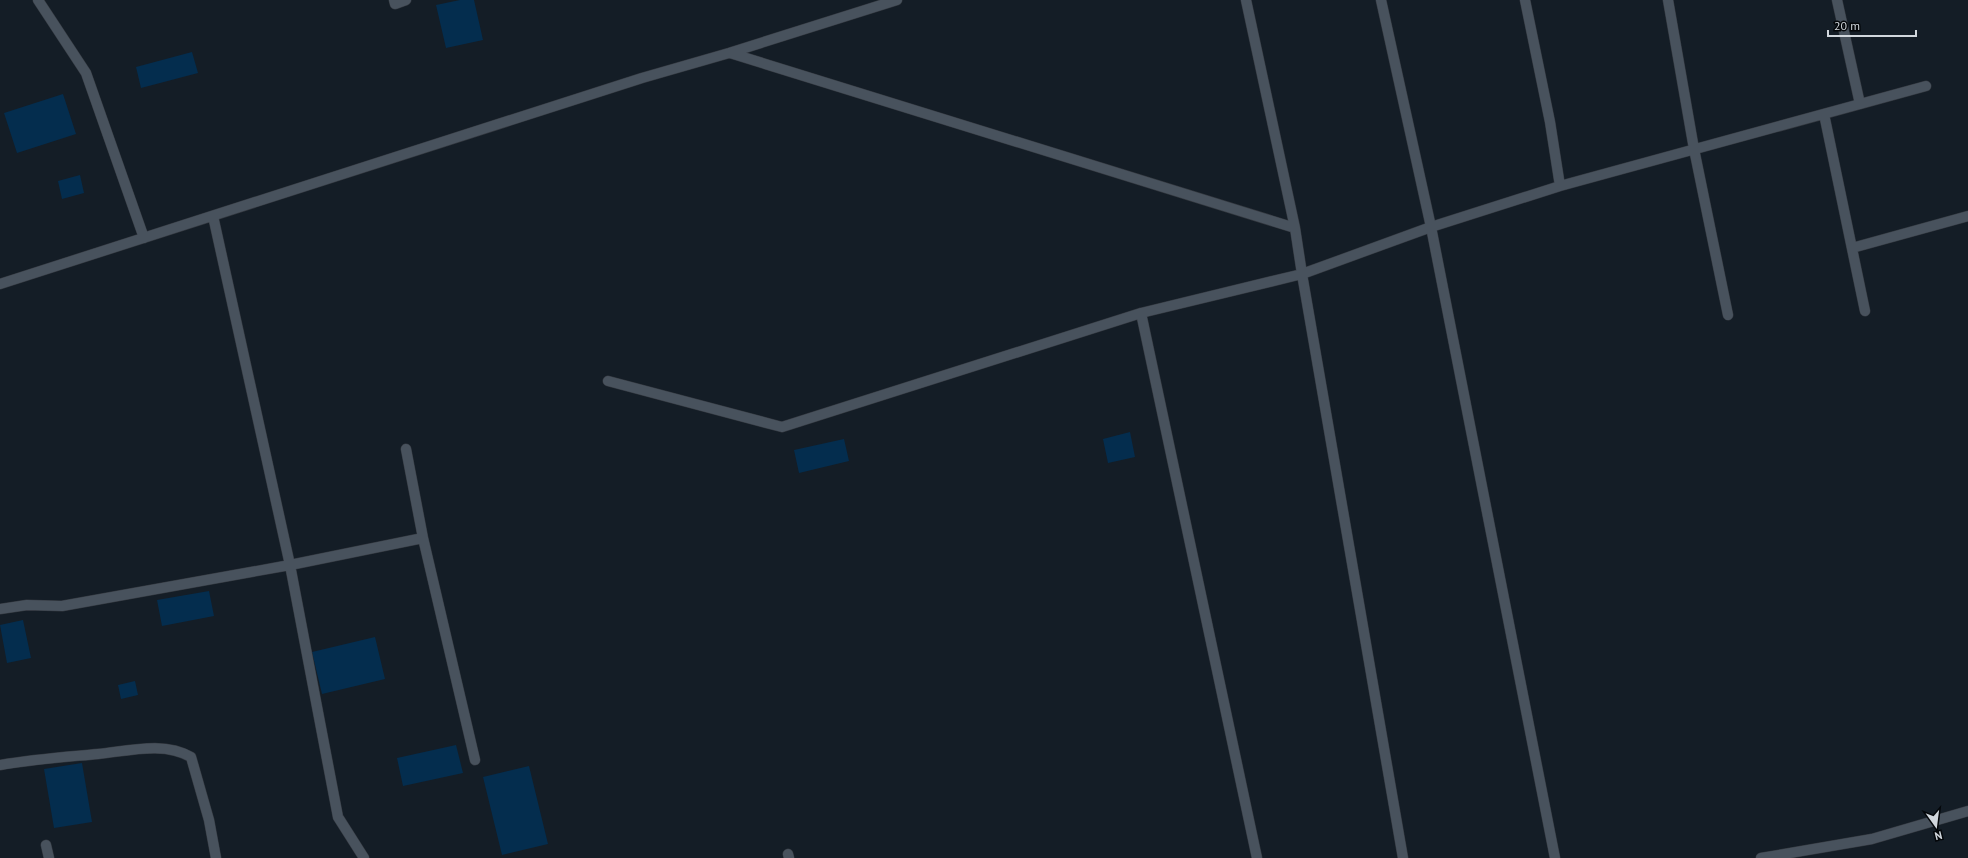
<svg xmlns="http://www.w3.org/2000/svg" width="1968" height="858" font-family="'PT Sans',sans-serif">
<rect width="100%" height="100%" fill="#141d26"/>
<path fill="#042d4e" d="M460,0H474L483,40L446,48L436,5Z
M192,52L198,73L141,88L136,67Z
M63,94L76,134L17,153L4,113Z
M80,175L84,193L62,199L58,181Z
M1130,432L1135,457L1108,463L1103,439Z
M844,439L849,461L799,473L794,450Z
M209,591L214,616L162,626L157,600Z
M23,620L31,658L7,663L0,625Z
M375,637L385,679L322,694L312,652Z
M135,681L138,695L121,699L118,685Z
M456,745L463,773L403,786L397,758Z
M82,763L92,822L54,828L44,769Z
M529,766L548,844L502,855L483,777Z"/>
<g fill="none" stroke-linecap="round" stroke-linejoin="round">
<defs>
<path id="minor" d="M38,0L86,73L144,238
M394,0L395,4L406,0
M1246,0L1295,228L1302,274L1403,858
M1381,0L1431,227L1555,858
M1525,0L1550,122L1560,186
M1668,0L1694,149L1728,315
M1837,0L1860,104
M730,53L1295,228
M1824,114L1865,311
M213,216L290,565L338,817L364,858
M1852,248L1968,216
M0,284L642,78L729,53L897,0
M1141,313L1257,858
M608,381L782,427L1141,313L1302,274L1431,227L1560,186L1926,86
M406,449L423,538
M0,609L27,605L62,606L290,565L423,538L475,760
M0,765C33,759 65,757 98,754C128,751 164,741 191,757L209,820L216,858
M46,845L49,858
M788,854L789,858
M1761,858L1872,839L1968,811"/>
</defs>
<use href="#minor" stroke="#343940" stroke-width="11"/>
<use href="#minor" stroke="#48525d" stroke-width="10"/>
</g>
<g transform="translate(1936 826) rotate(166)" stroke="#04070a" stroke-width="3" paint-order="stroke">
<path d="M0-3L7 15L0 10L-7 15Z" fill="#d1d7dd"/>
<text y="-6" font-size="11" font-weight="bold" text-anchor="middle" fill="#d1d7dd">N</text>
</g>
<path d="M1828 30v6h88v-6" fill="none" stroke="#d1d7dd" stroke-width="2"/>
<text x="1834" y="30" font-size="12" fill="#d1d7dd" stroke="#04070a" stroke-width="3" paint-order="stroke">20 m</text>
</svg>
